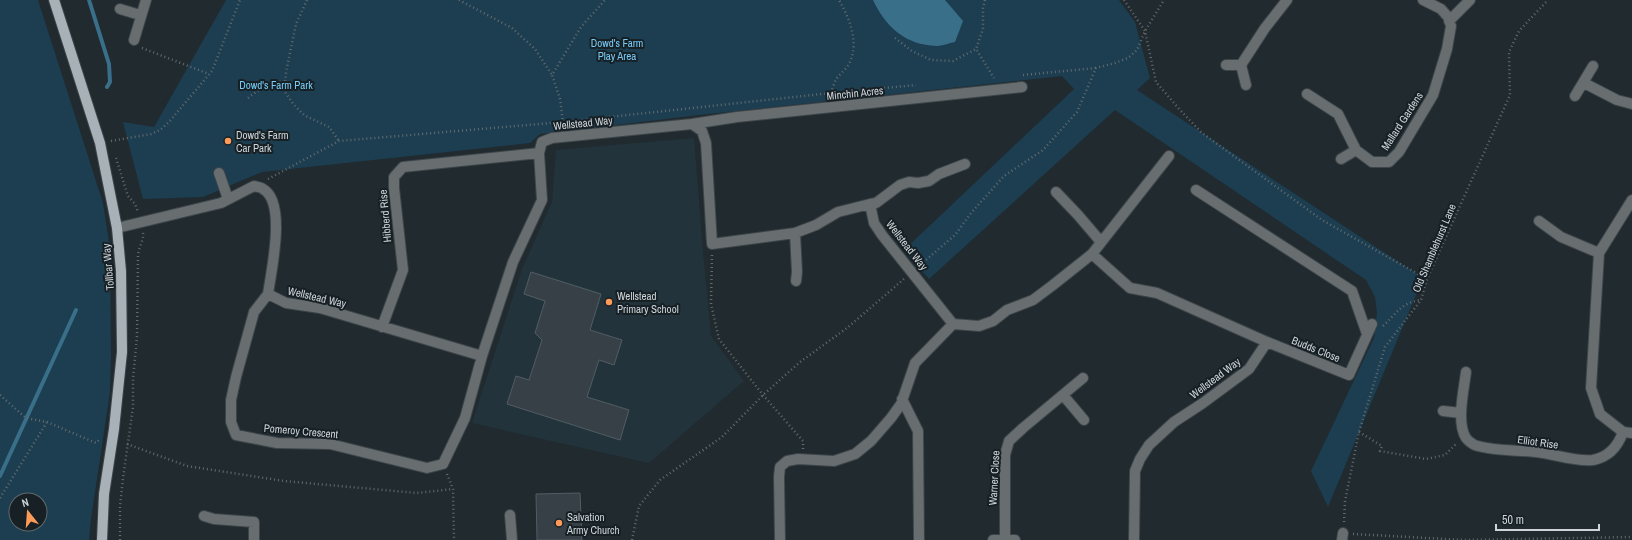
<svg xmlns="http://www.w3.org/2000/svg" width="1632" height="540" font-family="'Archivo Narrow',sans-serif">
<rect width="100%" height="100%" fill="#202a2f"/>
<path fill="#22333c" d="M694,138L703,252L711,336L744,381L649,463L472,423L522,269L552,202L556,150Z"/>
<path fill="#1c3e50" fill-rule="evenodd" d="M0,0H38L103,203L110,249L111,357L110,392L91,519L89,540H0ZM16,500H40V524H16Z
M226,0H1119L1135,22L1150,78L1137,90L1423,278L1328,507L1311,471L1374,338L1377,313L1375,297L1366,280L1115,110L929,279L904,250L1074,89L1062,76L708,114L540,134L530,143L262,172L203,197L143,199L123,122L154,127Z"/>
<path fill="#3a6f8a" d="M873,0H945L963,21L955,42C949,43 942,46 937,46C905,45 886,27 873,0Z"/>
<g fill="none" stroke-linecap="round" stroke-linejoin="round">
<path stroke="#3a6f8a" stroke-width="4" d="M89,0L109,64L110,82L107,87
M0,476L76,310"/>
</g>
<path fill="#364046" stroke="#525d63" d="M531,272L601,294L590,330L622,340L614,365L599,360L587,397L629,410L620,440L507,404L516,376L529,380L542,340L535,333L545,301L524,294Z
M580,493L582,540H537L536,494Z"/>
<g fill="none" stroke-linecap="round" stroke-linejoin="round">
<defs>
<path id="minor" d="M120,9L140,15
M1449,21L1470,0
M134,40L146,0
M1226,65H1241L1265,28L1287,0
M1241,65L1246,85
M1584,83L1617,100L1632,104
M1307,94L1338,114L1356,150L1372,162H1389L1399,152L1433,95L1447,49L1451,26L1448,17L1441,9L1423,0
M1575,96L1593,66
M692,124L702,131L706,143L712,244L795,233L816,225L838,212L870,204L874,223L882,235L953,324L979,326L993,321L1007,310L1033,300L1053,285L1092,254L1169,156
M1341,159L1356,150
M219,173L228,199
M1196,190L1352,291L1367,334
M1056,192L1078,215L1101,242
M1632,200L1599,253L1591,388L1600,414L1623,432L1632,433
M870,204L876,203L900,185L909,182L918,183L929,181L939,174L965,164
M1539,221L1561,237L1599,253
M117,228L221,203L254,186C257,187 261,187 263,189C287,202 271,272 268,294L286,303L320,308L482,356L513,262L542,200L539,153L542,142L552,138L692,124L737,117L1022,87
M795,233L797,272L796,281
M1092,254L1130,288L1157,293L1267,342L1249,369L1203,403L1174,422L1149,445L1140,459L1135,471L1134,540
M268,294L254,312L236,377L231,400V422L236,435L277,443L330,444L427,468L443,464L465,418L482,356
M382,327L403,270L394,188V177L403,167L539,153
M1267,342L1349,375L1372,324
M1466,372C1464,389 1456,423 1466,438C1468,441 1475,446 1478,446C1495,451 1518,450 1536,452C1555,454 1574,462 1593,460C1609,457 1618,446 1623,432
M1063,395L1084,420
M902,399L918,431L919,540
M1443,411L1461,413
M510,515L512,540
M204,516L214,519L254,522V540
M1005,539V455L1009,441L1023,428L1083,378
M780,540L779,477L780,467L787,461L798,459L834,461L855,454L871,441L891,418L901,404L915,363L953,324
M993,540H1015
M1342,540L1343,533"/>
<path id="major" d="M54,0L100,143L117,228L121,271L122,352L114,429L104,494L102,540"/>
</defs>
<use href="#minor" stroke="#3c454a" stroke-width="12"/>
<use href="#major" stroke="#3c454a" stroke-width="12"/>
<path stroke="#636b70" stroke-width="2.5" stroke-dasharray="1 3" stroke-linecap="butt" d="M307,0L296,24L286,72L285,92L294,105L304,115L329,127L339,141
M459,0L512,28L535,49L552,75
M985,0L983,8V29L976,49L994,78
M1124,0L1145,31L1156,82L1180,110L1202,133L1322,220L1427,279
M895,38L912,51L931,60L953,61L976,49
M142,48L209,74
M1023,75L1096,68
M831,93C833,88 834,82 837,78C840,74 844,71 847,67C861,46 850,19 839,0
M248,98C259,89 271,83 285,81
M563,123L560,99L552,75L581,27L605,0
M111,141L151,134L160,130L169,122L212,71L240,0
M116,158L128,196L135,204L138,212
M268,179L339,141L563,122L831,93L916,85
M712,255L711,304L719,339L763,395L803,441V449
M920,265L955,235L971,213L1004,176L1043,150L1077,112L1096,68L1115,63L1128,58L1137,50L1145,31L1164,0
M1383,326C1396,314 1401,303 1420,300
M0,395L26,418L47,422L96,443L100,439
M1359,432L1382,446L1380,451L1426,459L1445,455L1457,443
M127,444L187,466L284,481L417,493L453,489
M447,474L453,489L454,540
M0,498L47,422
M1344,522L1345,501L1359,432L1385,347L1421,300L1427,279L1510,95L1509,52L1519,31L1548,0
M1353,534L1464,540L1632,537
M120,540V506L123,478L133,407V379L137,336L138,255C139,246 144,241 143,232
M632,540L639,506L660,480L722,437L763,395L800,362L847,328L904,279"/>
<use href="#minor" stroke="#686d6f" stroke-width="10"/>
<use href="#major" stroke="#a7b1b7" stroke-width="10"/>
</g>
<g fill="#fe9b59" stroke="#162025" stroke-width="1.5">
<circle cx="228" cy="141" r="4"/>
<circle cx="609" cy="302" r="4"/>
<circle cx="559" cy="523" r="4"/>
</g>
<g text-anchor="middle" stroke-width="4" stroke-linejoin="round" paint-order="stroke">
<g font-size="11" fill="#78cbf6" stroke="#162025">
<text x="617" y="47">Dowd's Farm<tspan x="617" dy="13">Play Area</tspan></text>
<text x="276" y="89">Dowd's Farm Park</text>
</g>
<g font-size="11" fill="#ced4d8" stroke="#162025">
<text transform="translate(855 93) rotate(-6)" y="4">Minchin Acres</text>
<text transform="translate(1402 121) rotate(-57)" y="4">Mallard Gardens</text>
<text transform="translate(583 123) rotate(-6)" y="4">Wellstead Way</text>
<text transform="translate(385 216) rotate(-95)" y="4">Hibberd Rise</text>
<text transform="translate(907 245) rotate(52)" y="4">Wellstead Way</text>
<text transform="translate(1434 248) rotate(-67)" y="4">Old Shamblehurst Lane</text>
<text transform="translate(108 267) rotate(-95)" y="4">Tollbar Way</text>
<text transform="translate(317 297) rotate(13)" y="4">Wellstead Way</text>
<text transform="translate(1316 349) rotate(22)" y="4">Budds Close</text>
<text transform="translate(1215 378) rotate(-37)" y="4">Wellstead Way</text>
<text transform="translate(301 431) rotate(5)" y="4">Pomeroy Crescent</text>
<text transform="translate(1538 442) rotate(8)" y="4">Elliot Rise</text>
<text transform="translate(994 478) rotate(-87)" y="4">Warner Close</text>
</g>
<g font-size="11" fill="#ced4d8" stroke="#162025" text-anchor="start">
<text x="236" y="139">Dowd's Farm<tspan x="236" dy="13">Car Park</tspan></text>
<text x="617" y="300">Wellstead<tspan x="617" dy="13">Primary School</tspan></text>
<text x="567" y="521">Salvation<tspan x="567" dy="13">Army Church</tspan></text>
</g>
</g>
<g transform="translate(28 512) rotate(343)"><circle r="19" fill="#162025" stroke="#60686d"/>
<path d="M0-3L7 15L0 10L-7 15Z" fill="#fe9b59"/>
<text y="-6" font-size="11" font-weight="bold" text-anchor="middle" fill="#ced4d8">N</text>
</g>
<path d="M1496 524v6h103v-6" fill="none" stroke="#ced4d8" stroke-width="2"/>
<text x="1502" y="524" font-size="12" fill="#ced4d8" stroke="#162025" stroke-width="3" paint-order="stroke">50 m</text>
</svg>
